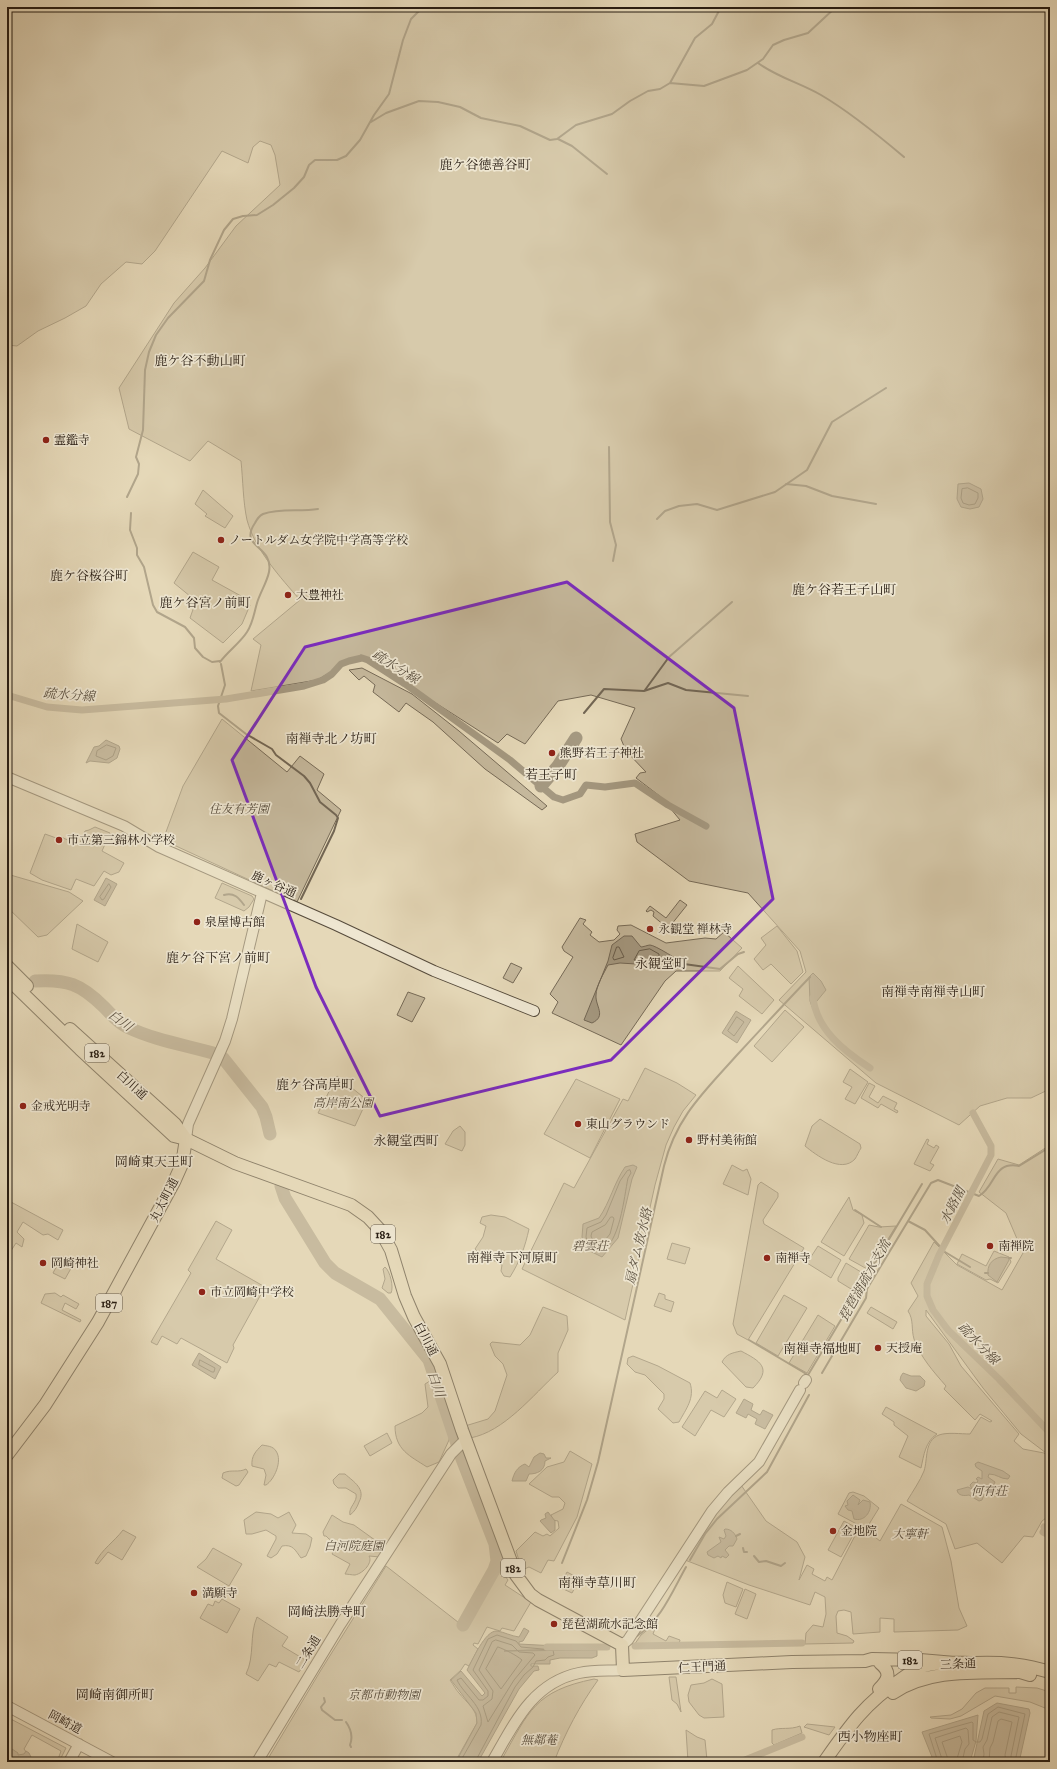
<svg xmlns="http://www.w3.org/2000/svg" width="1057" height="1769" font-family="'IM FELL Great Primer','Noto Serif JP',serif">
<rect width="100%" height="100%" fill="#e5d8b8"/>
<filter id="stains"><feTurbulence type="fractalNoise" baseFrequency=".005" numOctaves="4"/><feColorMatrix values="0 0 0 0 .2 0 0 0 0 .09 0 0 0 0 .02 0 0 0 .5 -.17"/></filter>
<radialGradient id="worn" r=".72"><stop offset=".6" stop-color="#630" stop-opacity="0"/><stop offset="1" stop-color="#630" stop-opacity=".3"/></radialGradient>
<path fill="#c5b89c" stroke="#766a57" d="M7,7H1050V1089L1031,1098H1007L980,1106L959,1125L876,1083L779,1000L806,972L800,951L748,893L689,881L637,842L635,834L680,820L661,797L636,778L640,773L646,772L626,751L621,739L635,708L591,695L558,701L525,744L507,734L498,743L361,655L317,680L251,691L261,645L253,639L300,600C281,578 255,550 247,520C243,502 243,480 241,461L208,441L190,461L129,429L119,388L174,303L205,268L236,226L280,185L275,155L271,145L260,141L253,147L248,163L222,151L155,251L142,264L126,262L101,284L86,306L65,318L38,331L17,346L7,345Z
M203,490L233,516L225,528L205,516L207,514L195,504Z
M193,552L219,567L212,580L241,596L250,605L242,624L223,643L190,618L196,601L174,583Z
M362,668L412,694L459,731L547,806L542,810L485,769L433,722L406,703L399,712L373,692L375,685L364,676L359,680L349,670Z
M222,719L287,772L300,756L324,774L317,790L341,810L297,902L163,840L183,786Z
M95,827L110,833L102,851L124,863L119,872L111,875L104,871L94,886L76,879L71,890L42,880L30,873L45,834L59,839L61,837L79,845L85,831L89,830Z
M7,874L69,892L83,901L47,935L38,937L7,907Z
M222,883L252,896L254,899L249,907L244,911L215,898Z
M680,900L687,905L671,925L665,926L653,916L654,912L651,910L647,912L646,911L650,906L666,918Z
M580,918L586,920L583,924L592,932L590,935L599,942L614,940L620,934L617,930L618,926L631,925L666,943L705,938L716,939L724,932L742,948L720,971H676L665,981L621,1045L552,1013L558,1002L550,994L573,957L564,951L562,947Z
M77,924L108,942L98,962L72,949Z
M777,926L797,951L803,972L791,984L771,964L763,970L754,959L766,945L761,938Z
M511,963L522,968L513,983L503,978Z
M738,966L774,1000L762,1014L739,996L743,989L729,978Z
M408,992L425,998L412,1022L397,1015Z
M785,1010L804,1027L772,1062L754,1046Z
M645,1068L677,1083L696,1095L683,1111L674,1127L666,1145L655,1185L625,1320L522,1269L564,1183L574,1188L623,1099L628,1101Z
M850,1069L868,1082L855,1104L845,1099L852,1087L843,1082Z
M337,1076L367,1100L355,1126L318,1113Z
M576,1079L620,1099L590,1158L544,1134Z
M869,1083L875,1086L869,1097L878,1103L883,1096L897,1103L894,1109L898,1111L897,1113L881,1104L878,1108L861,1098Z
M820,1119L860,1144L861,1148C859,1151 857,1156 855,1159C841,1174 816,1155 805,1146L812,1126Z
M460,1126L465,1132V1145L462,1151L445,1144L453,1131Z
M927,1139L929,1140L927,1144L934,1148L936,1145L939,1147L930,1163L934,1165L930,1171L914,1164Z
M1050,1145V1456L1021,1434L983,1388L926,1310V1316L949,1344L961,1366L1019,1434L1014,1441L1023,1449L1044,1453L1050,1458V1515L1042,1521L1033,1537L1024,1536L1002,1563L977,1543L955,1549L946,1524L907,1501C913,1491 920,1481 924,1471C928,1459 924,1441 939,1435C947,1432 961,1434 970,1434L981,1417L990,1422L992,1421L980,1414L975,1420L944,1389L946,1386C933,1371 921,1358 914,1339C911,1329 914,1320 908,1311L918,1296L911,1283L934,1242L957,1265L1002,1290L1023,1253L1006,1213L979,1192L998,1159L1019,1165Z
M732,1165L743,1171L747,1169L751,1179L748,1195L723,1184Z
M761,1182L778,1193V1197L763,1220L764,1224L804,1248L748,1340L737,1334L733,1324L758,1185Z
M849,1197L853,1210L862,1215L864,1223L844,1256L821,1242Z
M11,1202L63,1230L58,1240L48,1234L43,1235L23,1222L17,1232L24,1239L22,1247L16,1243L7,1257V1208Z
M491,1215L505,1217L529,1229C525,1247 520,1261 510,1277L504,1276L501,1271L502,1265C493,1259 483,1258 475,1249L483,1237L486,1226L480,1223L482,1217Z
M216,1221L232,1230L216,1259L265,1287L233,1345L234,1348L227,1363L181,1338L177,1344L162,1336L157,1345L151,1342L191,1273L188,1270Z
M869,1225L879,1227L896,1226L869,1270L849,1259Z
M672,1243L690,1248L685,1264L667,1259Z
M818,1246L841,1260L831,1278L807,1263Z
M994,1251L1009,1257L1011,1262L998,1283L990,1279L986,1280L957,1264L962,1254L986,1266Z
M64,1257L74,1263L65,1279L53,1273L61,1258Z
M846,1263L866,1275L856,1292L838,1281V1278Z
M385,1267C390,1271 394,1287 391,1293H388L382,1288L385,1279L383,1269Z
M55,1293L61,1297L63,1295L79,1304L76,1309L65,1303L62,1310L81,1320L80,1322L41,1303L45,1294Z
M659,1293L665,1295V1299L674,1302L671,1312L654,1306Z
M784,1295L807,1308L778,1356L756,1343Z
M543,1307L567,1316L568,1330L558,1353V1372C533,1395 504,1432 470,1438L465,1426L488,1419L495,1411L507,1375L503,1364L495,1356L490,1344L492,1342L520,1345L530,1335Z
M871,1307L897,1322L893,1329L867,1313Z
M818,1315L835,1326L807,1373L789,1363Z
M741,1351C760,1361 773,1368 753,1388L746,1387L722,1362C726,1354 732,1353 741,1351Z
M633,1356L658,1366L690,1383C695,1398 686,1409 679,1422L673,1423L658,1409L664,1399V1394L645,1375L635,1372L627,1364L628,1358Z
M430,1381L435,1382L450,1432L449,1440L439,1462L427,1467C410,1456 395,1450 395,1426L422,1413L428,1407L425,1384Z
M722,1390L736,1399L724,1417L711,1410L695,1436L682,1427L705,1391L717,1398Z
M886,1407L937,1434C925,1442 924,1455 921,1468L899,1457L908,1436L894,1425V1422L882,1414Z
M387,1433L392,1443L370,1456L364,1446Z
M262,1445C267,1446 273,1446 276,1451C283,1461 274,1480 266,1485H264L266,1475L264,1469L252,1466C251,1456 256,1451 262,1445Z
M570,1451L592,1464L577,1517L554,1561L548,1560L541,1573L529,1567L522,1570L516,1551L535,1532L543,1536L547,1534L550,1536L559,1528L558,1521L553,1520L551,1515L563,1509L565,1503L559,1497H552L529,1484L547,1467L564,1462Z
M246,1469L248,1472L239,1485L236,1486L222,1478L223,1473C232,1469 238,1473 246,1469Z
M339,1474H345C354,1482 366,1489 359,1502C357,1508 354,1512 350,1515C348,1507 358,1502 356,1494L346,1488H338L334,1484L333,1480Z
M741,1485L766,1521L797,1542L805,1557L799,1580L807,1565L814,1569L812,1574L825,1581L827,1577L832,1580L858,1530L867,1531L880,1541L901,1504L942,1527L951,1561L959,1608L967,1626L958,1630L894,1632V1619L880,1618V1632L853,1634L851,1612L844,1610L838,1611L836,1616L837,1633L847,1636L854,1641L853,1643L805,1644L806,1633L813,1625L823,1627L826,1614L825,1597L815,1592L810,1605L749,1585L685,1560L718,1507Z
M853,1492L864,1496L879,1508L866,1529L838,1514L849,1493Z
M256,1512L271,1514L278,1518L289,1512L296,1525L292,1533L306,1534L312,1538L310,1547L306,1556L301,1558C295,1550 293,1544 282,1546L277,1554L271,1558L267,1556L276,1539V1536L266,1530L252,1534H246L244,1520Z
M332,1515L343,1522L354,1525L386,1548L380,1557L369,1556C373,1562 364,1573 355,1575C352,1575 347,1574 345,1574L350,1564L332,1554L338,1544L329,1539L326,1536H324L323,1532Z
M844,1521L857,1528L841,1557L828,1550Z
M123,1530L136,1537L122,1560L108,1552L98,1564L95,1563C102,1549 114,1542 123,1530Z
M213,1548L242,1564L229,1586L197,1567L206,1559Z
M386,1566L463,1626L496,1569L499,1568L508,1580L505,1585L531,1602L514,1631L502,1628L500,1631L487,1627L478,1644L474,1643L473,1645L478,1649L469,1666L465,1664L461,1670L450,1680C453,1684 456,1690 459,1693C466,1702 478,1710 477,1723L455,1762H266L321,1670Z
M567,1572L582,1580L581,1583L578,1582L572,1593L559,1587Z
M727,1582L743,1589L736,1607L725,1603L723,1595Z
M745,1589L756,1594L747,1619L735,1614Z
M222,1599L240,1609L227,1633L200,1618L208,1604L213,1606L215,1601L219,1603Z
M257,1617L288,1637L282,1646L307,1661L299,1672L279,1662L276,1667L269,1664L258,1681L246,1674C255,1656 249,1635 257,1617Z
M655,1624L656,1626L653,1634L666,1641L669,1636L680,1640L679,1644L634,1645L641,1635Z
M669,1677H676L681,1712L677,1704L672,1700Z
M594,1679L598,1680C580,1705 565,1733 554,1762H513L502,1759C529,1711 535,1691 594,1679Z
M712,1679L722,1684L724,1717L704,1718L699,1715L689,1702L688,1695L691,1685L704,1683Z
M1016,1687L1037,1688L1050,1692V1710L1030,1702L995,1696L961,1716L950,1719L931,1718L930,1717L951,1715L962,1709L976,1693L985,1688H1009V1693H1016Z
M7,1717L66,1748L59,1762H57L61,1751L32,1735L24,1749L30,1757L28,1762H7Z
M807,1724L835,1727L829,1735L804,1727Z
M800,1726L802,1733L774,1745L772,1743V1730C781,1727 790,1730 800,1726Z
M686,1730L697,1737L705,1740L707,1760L724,1759V1762H688Z"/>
<path fill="#a49880" stroke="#726654" d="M969,483L981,489L983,499L979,507L970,509L961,507L957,499L958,484Z
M106,740L119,746L120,749L117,758L109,763L90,761L86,763L94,747L99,746Z
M106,878L117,884L105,906L94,900Z
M624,936H632L641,947C643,947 648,945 650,945C655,945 680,961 684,964L682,967L670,965L660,961L652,965L620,963L608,965C604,973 596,986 596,995C595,1006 607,1016 592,1023L584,1020L608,961L612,945Z
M813,973L821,981L826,990L812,1007L810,1001L809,977Z
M736,1011L751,1020L737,1043L722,1033Z
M633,1165L637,1167L632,1179L618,1238L602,1257L586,1249L582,1237L583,1224L599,1218C610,1202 614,1183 625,1167Z
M1001,1257L1009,1258V1260L997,1282L988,1275C987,1266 991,1259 1001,1257Z
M199,1353L221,1367L215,1379L192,1365Z
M903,1373L911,1376H920L925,1381L924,1386L916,1391L906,1388L900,1380L901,1376Z
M744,1399L753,1404L751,1410L760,1415L763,1410L773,1415L765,1429L755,1424L757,1419L748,1414L746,1418L736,1413Z
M540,1453L544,1454L546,1458H551L545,1461C545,1471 537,1474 529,1474L526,1481H512C514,1473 517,1467 525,1464L529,1467L534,1457Z
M978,1462L1003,1471L1010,1476L1008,1479C1000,1479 997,1474 989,1474L988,1477L995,1482L993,1486L997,1489L998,1495L995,1496L980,1488L979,1489L984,1495L982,1500L979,1501L969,1495C964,1496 958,1496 957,1490L968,1487L972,1489L970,1485L973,1482L977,1483L978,1480L976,1479L978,1477L982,1479V1471L976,1467L975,1464Z
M853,1495L860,1500L858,1505L863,1500L870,1502C872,1512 864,1522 854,1519L852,1511L848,1510L845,1506L848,1505L847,1501Z
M548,1512L555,1521V1530L551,1533L540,1521L541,1520L546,1518L545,1514Z
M725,1529C731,1529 735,1533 737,1539L733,1546H729L725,1550L729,1555L726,1558L722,1556L721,1558L718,1556L714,1558L708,1555L707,1552L721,1542L719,1537L724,1539L726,1536L724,1530Z
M352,1540L365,1544L362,1551C354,1552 346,1554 344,1544L346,1541Z
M524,1628L529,1631L523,1641L519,1642V1644L557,1646V1649L504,1651L597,1650V1656L592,1658H560L550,1660V1664H531V1666H538L539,1670L534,1671L519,1689L478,1762H456L477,1723L476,1713L451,1680L461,1671L482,1696L485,1693L467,1670C472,1661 485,1630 497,1631C504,1632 511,1636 519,1637Z
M997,1703L1029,1709L1030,1713L1020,1758L1021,1762H973L984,1711Z
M978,1715L976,1741L970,1762H934L922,1732Z
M12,1749L18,1753V1755L24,1754L26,1751L29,1753L31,1757L28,1762H7V1751Z"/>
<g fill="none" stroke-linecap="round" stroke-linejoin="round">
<path stroke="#665a49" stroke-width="1" d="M968,488L978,493V498L975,504L969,505L963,503L961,498L962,489Z
M107,745L116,748L113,756L106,760L96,756L97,751Z
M109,884L111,887L104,899L102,900L100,897Z
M617,947H619L624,957L614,960L613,958Z
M650,949L659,954V956L652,961L634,960L639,951Z
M737,1017L744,1022L734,1036L728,1031Z
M630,1170L631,1173L628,1178C624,1197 620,1244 600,1252L589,1246L586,1237L587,1228L601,1222L606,1215L620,1181L627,1171Z
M611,1217H613L614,1219L610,1234L601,1245L594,1243L591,1236L592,1232L605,1225Z
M200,1360L215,1368L214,1372H212L199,1365Z
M496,1640L512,1645L519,1652L533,1653L535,1655L514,1680L488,1722L483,1706L492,1699L493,1691L479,1670L492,1642Z
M498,1647C506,1650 516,1655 522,1660L501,1689L486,1669Z
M460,1762L481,1725C484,1706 464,1695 457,1680L461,1678L479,1700H483L488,1696V1691L473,1670L488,1639L497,1635L516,1641L521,1647L553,1650L554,1655L548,1657L545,1660L536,1661L533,1667L524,1675L515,1687L475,1762
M938,1762L929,1734L972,1722L973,1723V1740L976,1742H980L982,1739L988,1714L998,1707L1025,1714L1016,1757L1017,1762
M943,1762L935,1738L966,1728L968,1730L969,1744L965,1749L962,1762
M949,1762L942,1742L960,1736L962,1742L956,1762
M983,1762L984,1754L983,1747L987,1740L992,1717L999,1712L1019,1717L1011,1756L1012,1762
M989,1762L990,1748L993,1742L998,1721L1001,1719L1012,1722L1005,1755L1006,1762"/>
<path stroke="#726654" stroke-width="2" d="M758,63C777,77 800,83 821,95C850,112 878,135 904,157
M670,83L704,86L747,70L763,59L773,45L784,40L808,33L836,7
M371,122L386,113L419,101L438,102L460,107L481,118L520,126L550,140L557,139L576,125L612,114L630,101L648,91L660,89L670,83L695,38L712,24L721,7
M558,139L572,146L607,174
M609,447L610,522L616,545L613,561
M786,484L806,486L832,496L876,504
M127,497L138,474L139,464L136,457L143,430L145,370L149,352L156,335L168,318L204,281L210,260L224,230L233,219L243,216L257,215L273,205L294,188L304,177L309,165L315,160H337L346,156L360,140L374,115L389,94L403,40L411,19L423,7
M131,513L130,530L137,548V555L144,567L153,605L157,612L185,627L194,638L195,648L203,657L212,662L220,661
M657,519L665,511L679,506L697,504L717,510L775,492L807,470L832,422L886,388
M220,662C228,651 240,643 247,632C253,623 254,613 257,603C260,593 267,582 269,572C274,545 238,548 255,523C257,519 259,516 263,514C280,508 300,512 318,509
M221,664L225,685L218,706L219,713L246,734L272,749L276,755L304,776L310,783L320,802L336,815L338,818L334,831L301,899
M645,690L669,657L732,602
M584,713L604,689L644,691L668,683L686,690L748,696
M224,895C234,892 239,898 244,905
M684,964L720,969L738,954L744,952
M239,1077V1076
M855,1210L881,1227
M908,1221L925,1230L945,1252L970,1267
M1009,1258H1011
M985,1273H988
M749,1340L808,1375L922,1184
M822,1373L866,1298L867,1289L931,1183L938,1180L979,1196C996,1186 993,1161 1019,1166L1050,1147
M736,1536L740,1534
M743,1548L744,1552H747
M754,1556L759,1562L766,1561L781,1566L785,1563
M690,1560L705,1534L717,1519L767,1472L809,1395
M562,1563L587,1500L598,1462L664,1166C676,1117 705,1091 737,1055C761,1029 785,1003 810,977
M637,1636C661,1620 672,1592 686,1567
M324,1698L325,1702L321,1707L322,1710L335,1720H342
M346,1722C351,1729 353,1737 350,1745L351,1747"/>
<path stroke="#a49880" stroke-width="7" d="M7,695L47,707L82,710L226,699L304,686L323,680L332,674L341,664L349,661L362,658L368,660L405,684L510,760L554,797L563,800L580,794L586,785L605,787L635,783L668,805L706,826
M813,998C817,1030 844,1051 870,1068
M973,1113L991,1146V1155L939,1255L927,1284V1296L933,1310L948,1330L999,1379L1050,1433
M1050,1530L1044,1527L1045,1529L1043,1532L1045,1533L1046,1530L1050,1532
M635,1646L802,1643
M547,1647H607
M740,1762L802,1737"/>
<path stroke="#a49880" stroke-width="13" d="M541,786L558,766L576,738
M35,981C67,979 81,984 104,1007C112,1015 117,1022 127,1027C154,1040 185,1045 213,1053
M223,1058L262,1107L266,1117L270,1134
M281,1186L285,1198L325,1263L335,1273L380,1299L429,1360L462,1459L495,1544L497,1561L494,1570L463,1625"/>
<defs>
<path id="minor" d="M7,777L124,826L159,847L336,925L434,971L534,1011
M186,1139L188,1124L225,1041L232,1019L262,893
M804,1383L806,1380
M622,1645L628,1640L712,1511L728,1492L759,1462L800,1390
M7,1706L112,1762
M69,1762L79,1744
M257,1762L340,1625L451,1454L465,1440
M492,1762C514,1724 532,1683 579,1673C594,1670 608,1671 623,1670"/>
<path id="major" d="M7,966L27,986
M7,978L80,1049L174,1136L186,1139L235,1163L351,1205L368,1217L380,1230L391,1250L405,1296L414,1317L440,1364L462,1430L516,1575L530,1594L538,1600L622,1645L623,1670L792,1662L865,1661L872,1659L920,1660L955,1663
M70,1029L175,1124L186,1139
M7,1455L45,1405L98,1322L174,1182L182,1164L186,1139
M879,1689C888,1680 892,1673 880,1663
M893,1693C929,1668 978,1673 1020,1672L1030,1675
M824,1762C848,1728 864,1704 900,1680C907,1675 915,1669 924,1666C939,1661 959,1663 975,1663C1003,1662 1024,1664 1050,1672"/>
</defs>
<use href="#minor" stroke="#564b3c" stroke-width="12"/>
<use href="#major" stroke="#271c12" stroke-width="14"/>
<use href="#minor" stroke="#eee6d1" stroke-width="10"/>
<use href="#major" stroke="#e5d8b8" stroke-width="12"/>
</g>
<path d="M0 0H1057V1769H0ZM567,582L734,708L773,899L611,1060L380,1116L316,987L232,760L305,647Z" fill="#e5d8b8" fill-opacity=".55" fill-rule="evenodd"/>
<path fill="none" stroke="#7b2cbf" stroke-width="3" stroke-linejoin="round" d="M567,582L734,708L773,899L611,1060L380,1116L316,987L232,760L305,647Z"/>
<g fill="#8f2418" stroke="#eee6d1" stroke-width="1.5">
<circle cx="46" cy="440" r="4"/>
<circle cx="221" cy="540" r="4"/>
<circle cx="288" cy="595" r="4"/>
<circle cx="552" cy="753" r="4"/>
<circle cx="59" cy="840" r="4"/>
<circle cx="197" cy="922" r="4"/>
<circle cx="650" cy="929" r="4"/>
<circle cx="23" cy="1106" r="4"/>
<circle cx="578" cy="1124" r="4"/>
<circle cx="689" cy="1140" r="4"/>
<circle cx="990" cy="1246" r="4"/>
<circle cx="767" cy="1258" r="4"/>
<circle cx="43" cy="1263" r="4"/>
<circle cx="202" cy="1292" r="4"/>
<circle cx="878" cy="1348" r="4"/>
<circle cx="833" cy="1531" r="4"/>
<circle cx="194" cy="1593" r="4"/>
<circle cx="554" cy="1624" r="4"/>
</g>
<g text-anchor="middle" stroke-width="3.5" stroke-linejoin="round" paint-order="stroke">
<g fill="#eee6d1" stroke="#63594b" stroke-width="1">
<rect x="85" y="1044" width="24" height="18" rx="3"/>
<rect x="371" y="1225" width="24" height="18" rx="3"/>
<rect x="96" y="1294" width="26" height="18" rx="3"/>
<rect x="501" y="1559" width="24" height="18" rx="3"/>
<rect x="898" y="1651" width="24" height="18" rx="3"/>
</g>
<g font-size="11" font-weight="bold" fill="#271c12">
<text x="97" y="1057">182</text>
<text x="383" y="1238">182</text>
<text x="109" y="1307">187</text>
<text x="513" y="1572">182</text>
<text x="910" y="1664">182</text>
</g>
<g font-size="12" fill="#271c12" stroke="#eee6d1" text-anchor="start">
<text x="54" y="444">霊鑑寺</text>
<text x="229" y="544">ノートルダム女学院中学高等学校</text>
<text x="296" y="599">大豊神社</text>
<text x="560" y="757">熊野若王子神社</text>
<text x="67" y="844">市立第三錦林小学校</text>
<text x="205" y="926">泉屋博古館</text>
<text x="658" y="933">永観堂 禅林寺</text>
<text x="31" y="1110">金戒光明寺</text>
<text x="586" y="1128">東山グラウンド</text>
<text x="697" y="1144">野村美術館</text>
<text x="998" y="1250">南禅院</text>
<text x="775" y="1262">南禅寺</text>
<text x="51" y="1267">岡崎神社</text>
<text x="210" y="1296">市立岡崎中学校</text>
<text x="886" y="1352">天授庵</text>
<text x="841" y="1535">金地院</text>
<text x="202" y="1597">満願寺</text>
<text x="562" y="1628">琵琶湖疏水記念館</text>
</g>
<g font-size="12" font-style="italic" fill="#564b3b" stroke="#eee6d1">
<text x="239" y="813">住友有芳園</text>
<text x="343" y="1107">高岸南公園</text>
<text x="590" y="1250">碧雲荘</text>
<text x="989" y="1495">何有荘</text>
<text x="910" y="1538">大寧軒</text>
<text x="354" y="1550">白河院庭園</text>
<text x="384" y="1699">京都市動物園</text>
<text x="539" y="1744">無鄰菴</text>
</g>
<g font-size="12" fill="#271c12" stroke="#eee6d1">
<text transform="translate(274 884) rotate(24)" y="4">鹿ヶ谷通</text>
<text transform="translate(132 1085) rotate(42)" y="4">白川通</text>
<text transform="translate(164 1200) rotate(-63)" y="4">丸太町通</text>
<text transform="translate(426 1339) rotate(62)" y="4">白川通</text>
<text transform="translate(308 1652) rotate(-59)" y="4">二条通</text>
<text transform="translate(958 1664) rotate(-3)" y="4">三条通</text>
<text transform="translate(702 1667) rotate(-3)" y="4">仁王門通</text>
<text transform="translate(65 1722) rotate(28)" y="4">岡崎道</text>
</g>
<g font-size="13" fill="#271c12" stroke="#eee6d1">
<text x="485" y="169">鹿ケ谷徳善谷町</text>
<text x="200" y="365">鹿ケ谷不動山町</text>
<text x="89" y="580">鹿ケ谷桜谷町</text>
<text x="844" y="594">鹿ケ谷若王子山町</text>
<text x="205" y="607">鹿ケ谷宮ノ前町</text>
<text x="331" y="743">南禅寺北ノ坊町</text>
<text x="551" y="779">若王子町</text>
<text x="218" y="962">鹿ケ谷下宮ノ前町</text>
<text x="661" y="968">永観堂町</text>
<text x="933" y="996">南禅寺南禅寺山町</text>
<text x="315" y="1089">鹿ケ谷高岸町</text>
<text x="406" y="1145">永観堂西町</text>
<text x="154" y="1166">岡崎東天王町</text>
<text x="512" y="1262">南禅寺下河原町</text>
<text x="822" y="1353">南禅寺福地町</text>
<text x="597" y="1587">南禅寺草川町</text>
<text x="327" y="1616">岡崎法勝寺町</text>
<text x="115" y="1699">岡崎南御所町</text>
<text x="870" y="1741">西小物座町</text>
</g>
<g font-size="13" font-style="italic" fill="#594e3e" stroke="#eee6d1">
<text transform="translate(396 666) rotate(32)" y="5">疏水分線</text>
<text transform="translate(69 694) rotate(4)" y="5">疏水分線</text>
<text transform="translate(121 1020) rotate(36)" y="5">白川</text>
<text transform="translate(952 1205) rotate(-63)" y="5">水路閣</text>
<text transform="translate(638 1246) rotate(-77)" y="5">扇ダム放水路</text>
<text transform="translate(864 1280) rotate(-61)" y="5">琵琶湖疏水支流</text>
<text transform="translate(979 1343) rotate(46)" y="5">疏水分線</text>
<text transform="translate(437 1384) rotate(71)" y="5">白川</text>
</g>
</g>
<rect width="1057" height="1769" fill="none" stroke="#e5d8b8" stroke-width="24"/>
<rect x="8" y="8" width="1041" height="1753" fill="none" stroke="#271c12" stroke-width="2"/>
<rect x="12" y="12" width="1033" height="1745" fill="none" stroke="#271c12"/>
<rect width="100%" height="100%" filter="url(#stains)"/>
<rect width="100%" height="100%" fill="url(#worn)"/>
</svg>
